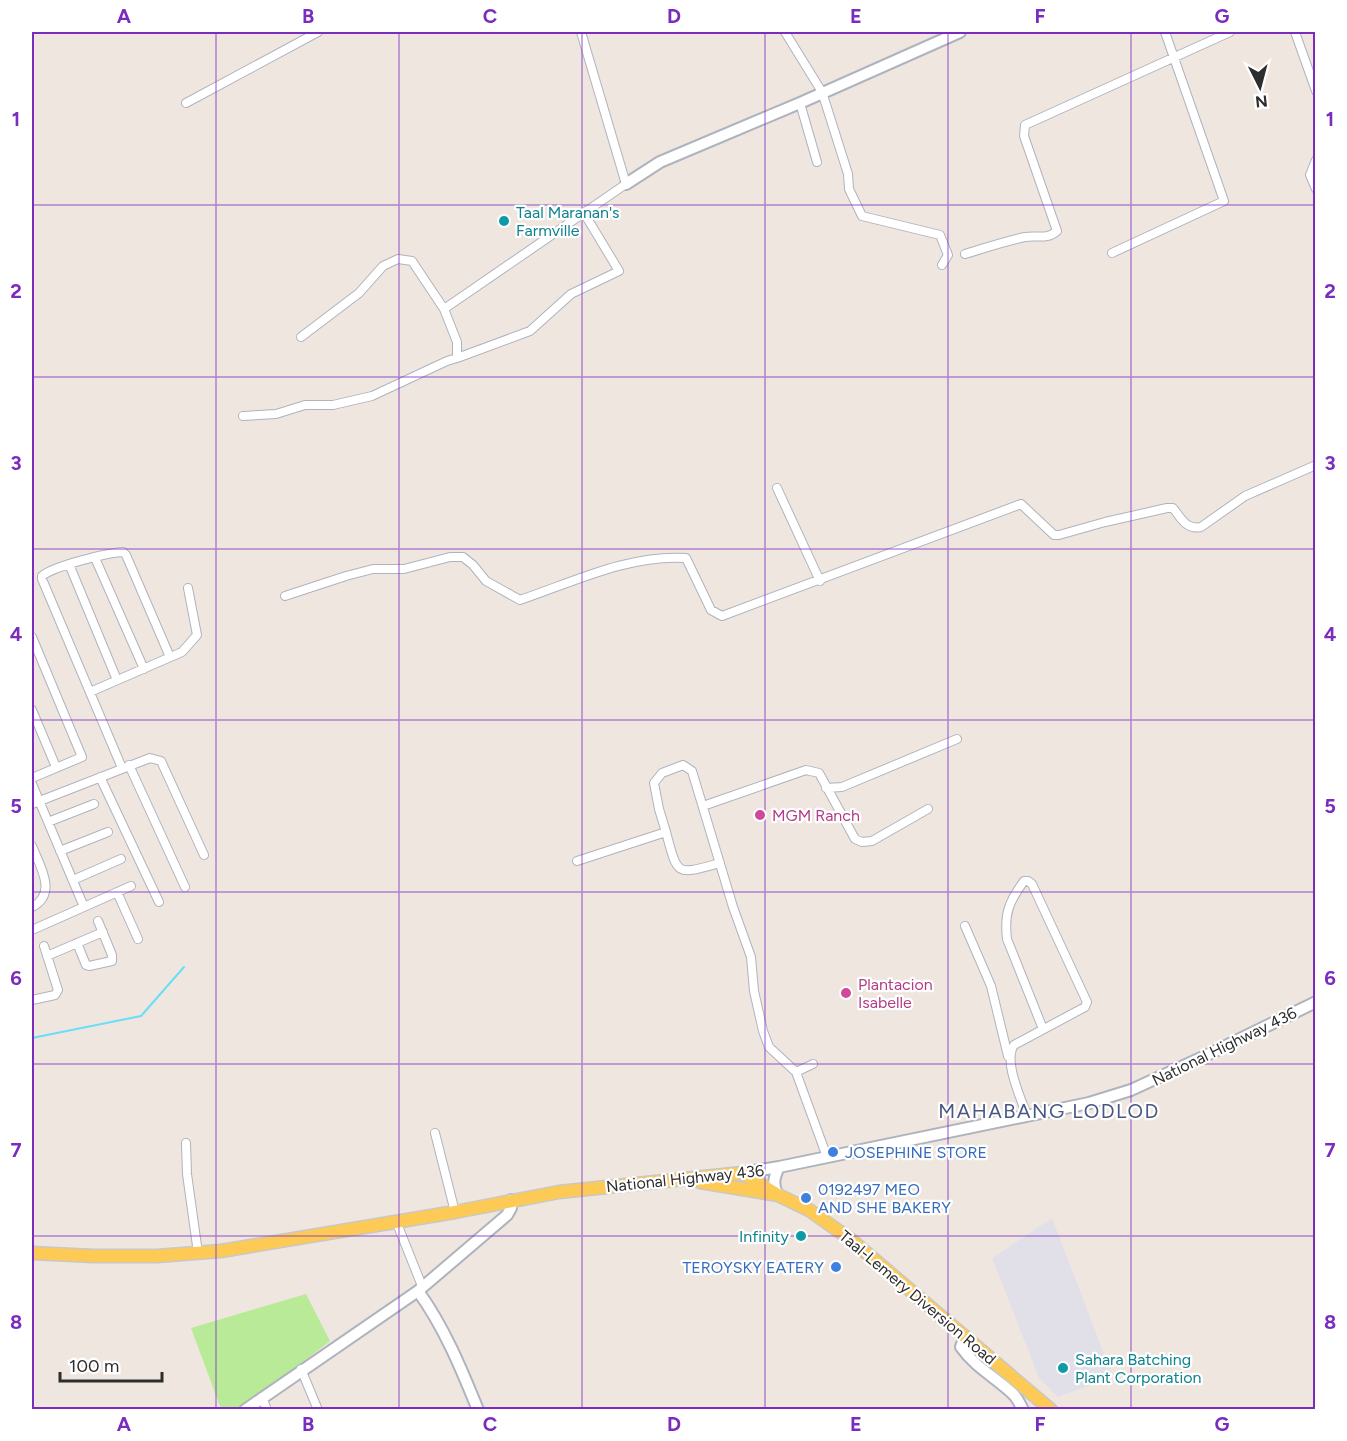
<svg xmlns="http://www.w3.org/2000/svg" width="1347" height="1441" font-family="Figtree,sans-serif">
<rect width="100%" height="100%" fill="#efe7df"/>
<path fill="#e1dfe8" d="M1052,1218L1113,1377L1058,1397L1039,1378L992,1258Z"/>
<path fill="#b9ea97" d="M306,1294L330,1341L242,1409H221L191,1328Z"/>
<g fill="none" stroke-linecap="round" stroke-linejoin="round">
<path stroke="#6adef9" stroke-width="2" d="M32,1038L141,1016L184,967"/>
<defs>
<path id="minor" d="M785,32L822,92L848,174L849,189L862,216L940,235L948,255L942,265
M1295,32L1316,91
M186,103L318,32
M800,103L817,162
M1316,160L1310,175L1316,189
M1112,253L1224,201L1165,32
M965,254C985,248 1005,241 1025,237C1037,235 1047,240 1057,231L1024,136L1025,125L1230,32
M301,337L359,293L383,266L398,259L412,261L444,309
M457,358L530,331L571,294L619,271L584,213
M243,416L276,414L305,405H333L372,396L447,361L457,358V342L444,309L626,184L581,32
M777,488L820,581
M95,558L144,669
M69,564L117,680
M285,596L346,576L373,569H404L450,557H463L473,565L486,581L520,600C573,582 630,554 686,558L711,610L722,616L1021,504L1054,535H1059L1105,522L1167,508H1173C1181,518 1186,530 1201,527L1245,496L1316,465
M32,637L82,757L32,778
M90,692L182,652L197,635L188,588
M32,710L56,767
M129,765L185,887
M122,768L42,579V576C54,566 106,553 123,552L126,555L170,657
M100,777L159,902
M32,784L84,907
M826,788L842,787L957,739
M32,804L150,758L161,761L204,855
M703,806L806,770L819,773L855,839L862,842L872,841L928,809
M48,822L94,804
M666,832C678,877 676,875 720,863
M32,846C40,866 58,894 32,907
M60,851L108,832
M577,861L666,832L659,809L654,783L662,773L683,765L692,771L733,907L751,957L754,991L763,1031L769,1047L796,1072L827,1157
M73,880L121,859
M117,892L138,939
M965,926L991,986L1008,1056
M32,930L131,886
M77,943L86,965L89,966L112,961V955L98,921
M47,956L103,932
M32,1000L55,995L58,990L44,946
M796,1072L813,1064
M1027,1116C1021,1098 1003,1061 1014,1045L1085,1007L1087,1002L1032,884L1028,881H1024C1009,902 1004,913 1007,939L1043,1029
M435,1133L455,1212
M186,1143L187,1174L198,1253
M396,1221L422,1286
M301,1369L318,1410
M262,1397L267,1410"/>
<path id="tertiary" d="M626,184L660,162L800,103L960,32
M418,1291C444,1327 461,1368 478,1410
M965,1336L961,1347C975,1367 995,1377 1012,1393C1017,1397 1020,1404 1023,1410
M245,1410L418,1291L507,1215L511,1208V1200"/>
<path id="secondary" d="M742,1173L779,1167L1089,1103L1131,1090L1203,1057L1316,1002
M778,1195C772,1185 774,1177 779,1167"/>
<path id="primary" d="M700,1182L778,1195L809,1210L850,1239L1051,1410
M32,1253L93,1256H157L221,1251L455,1212L559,1192L742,1173L778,1195"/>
</defs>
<use href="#minor" stroke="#afb3be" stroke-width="10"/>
<use href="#tertiary" stroke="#afb3be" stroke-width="14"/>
<use href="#secondary" stroke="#afb3be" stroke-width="14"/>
<use href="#primary" stroke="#c8c8c8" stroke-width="15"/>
<use href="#minor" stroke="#fff" stroke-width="8"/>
<use href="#tertiary" stroke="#fff" stroke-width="10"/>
<use href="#secondary" stroke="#fff" stroke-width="10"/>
<use href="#primary" stroke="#fdca56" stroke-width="12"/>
</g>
<path fill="none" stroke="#7b2cbf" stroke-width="1.5" stroke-opacity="0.55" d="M216,32V1410M399,32V1410M582,32V1410M765,32V1410M948,32V1410M1131,32V1410M32,205H1316M32,377H1316M32,549H1316M32,720H1316M32,892H1316M32,1064H1316M32,1236H1316"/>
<g fill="#0f9aa8" stroke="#fff" stroke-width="2">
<circle cx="504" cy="221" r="6"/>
<circle cx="801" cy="1236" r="6"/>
<circle cx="1063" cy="1368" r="6"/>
</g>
<g fill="#d1479c" stroke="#fff" stroke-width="2">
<circle cx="760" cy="815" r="6"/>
<circle cx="846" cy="993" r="6"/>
</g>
<g fill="#3f7fe0" stroke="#fff" stroke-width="2">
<circle cx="833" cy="1152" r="6"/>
<circle cx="806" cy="1198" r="6"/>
<circle cx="836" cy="1267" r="6"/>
</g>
<g text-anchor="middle" stroke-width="4.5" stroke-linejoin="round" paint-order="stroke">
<g font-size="16" fill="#0d838f" stroke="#fff" text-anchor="start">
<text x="516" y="218">Taal Maranan's<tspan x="516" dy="18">Farmville</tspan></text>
<text x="789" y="1242" text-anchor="end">Infinity</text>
<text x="1075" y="1365">Sahara Batching<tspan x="1075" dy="18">Plant Corporation</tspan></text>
</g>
<g font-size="16" fill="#b23c85" stroke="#fff" text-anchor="start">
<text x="772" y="821">MGM Ranch</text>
<text x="858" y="990">Plantacion<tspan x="858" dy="18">Isabelle</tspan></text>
</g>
<g font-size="16" fill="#2d2d2d" stroke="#fff">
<text transform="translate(1224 1046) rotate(-26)" y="6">National Highway 436</text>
<text transform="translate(685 1178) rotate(-6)" y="6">National Highway 436</text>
<text transform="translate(918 1297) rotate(40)" y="6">Taal-Lemery Diversion Road</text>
</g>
<g font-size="16" fill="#366cbe" stroke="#fff" text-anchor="start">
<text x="845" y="1158">JOSEPHINE STORE</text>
<text x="818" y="1195">0192497 MEO<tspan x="818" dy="18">AND SHE BAKERY</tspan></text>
<text x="824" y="1273" text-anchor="end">TEROYSKY EATERY</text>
</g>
<g font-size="20" letter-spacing="1.5" fill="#485783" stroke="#fff">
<text x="1049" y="1118">MAHABANG LODLOD</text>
</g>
</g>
<rect width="1347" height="1441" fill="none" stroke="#ffffff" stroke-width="66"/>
<g transform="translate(1260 87) rotate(174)" stroke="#ffffff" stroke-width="4.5" paint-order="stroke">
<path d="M0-4.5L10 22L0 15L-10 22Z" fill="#2d2d2d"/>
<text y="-9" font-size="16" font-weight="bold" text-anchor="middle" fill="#2d2d2d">N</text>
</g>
<path d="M60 1372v9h102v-9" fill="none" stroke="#2d2d2d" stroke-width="3"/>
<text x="69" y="1372" font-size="18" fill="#2d2d2d" stroke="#ffffff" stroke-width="4.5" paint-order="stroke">100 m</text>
<rect x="33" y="33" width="1281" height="1375" fill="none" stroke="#7b2cbf" stroke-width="2"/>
<g font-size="20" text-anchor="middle" font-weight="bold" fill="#7b2cbf">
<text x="124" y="23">A</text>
<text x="308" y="23">B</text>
<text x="490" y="23">C</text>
<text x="674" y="23">D</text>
<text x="856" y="23">E</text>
<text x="1040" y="23">F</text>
<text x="1222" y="23">G</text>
<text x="16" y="126">1</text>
<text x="1330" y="126">1</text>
<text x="16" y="298">2</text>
<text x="1330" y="298">2</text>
<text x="16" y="470">3</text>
<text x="1330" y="470">3</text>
<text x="16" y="641">4</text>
<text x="1330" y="641">4</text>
<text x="16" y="813">5</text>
<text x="1330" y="813">5</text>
<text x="16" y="985">6</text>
<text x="1330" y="985">6</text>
<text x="16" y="1157">7</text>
<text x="1330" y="1157">7</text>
<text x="16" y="1329">8</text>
<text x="1330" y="1329">8</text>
<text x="124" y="1431">A</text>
<text x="308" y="1431">B</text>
<text x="490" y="1431">C</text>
<text x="674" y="1431">D</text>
<text x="856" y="1431">E</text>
<text x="1040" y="1431">F</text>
<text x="1222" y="1431">G</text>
</g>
</svg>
